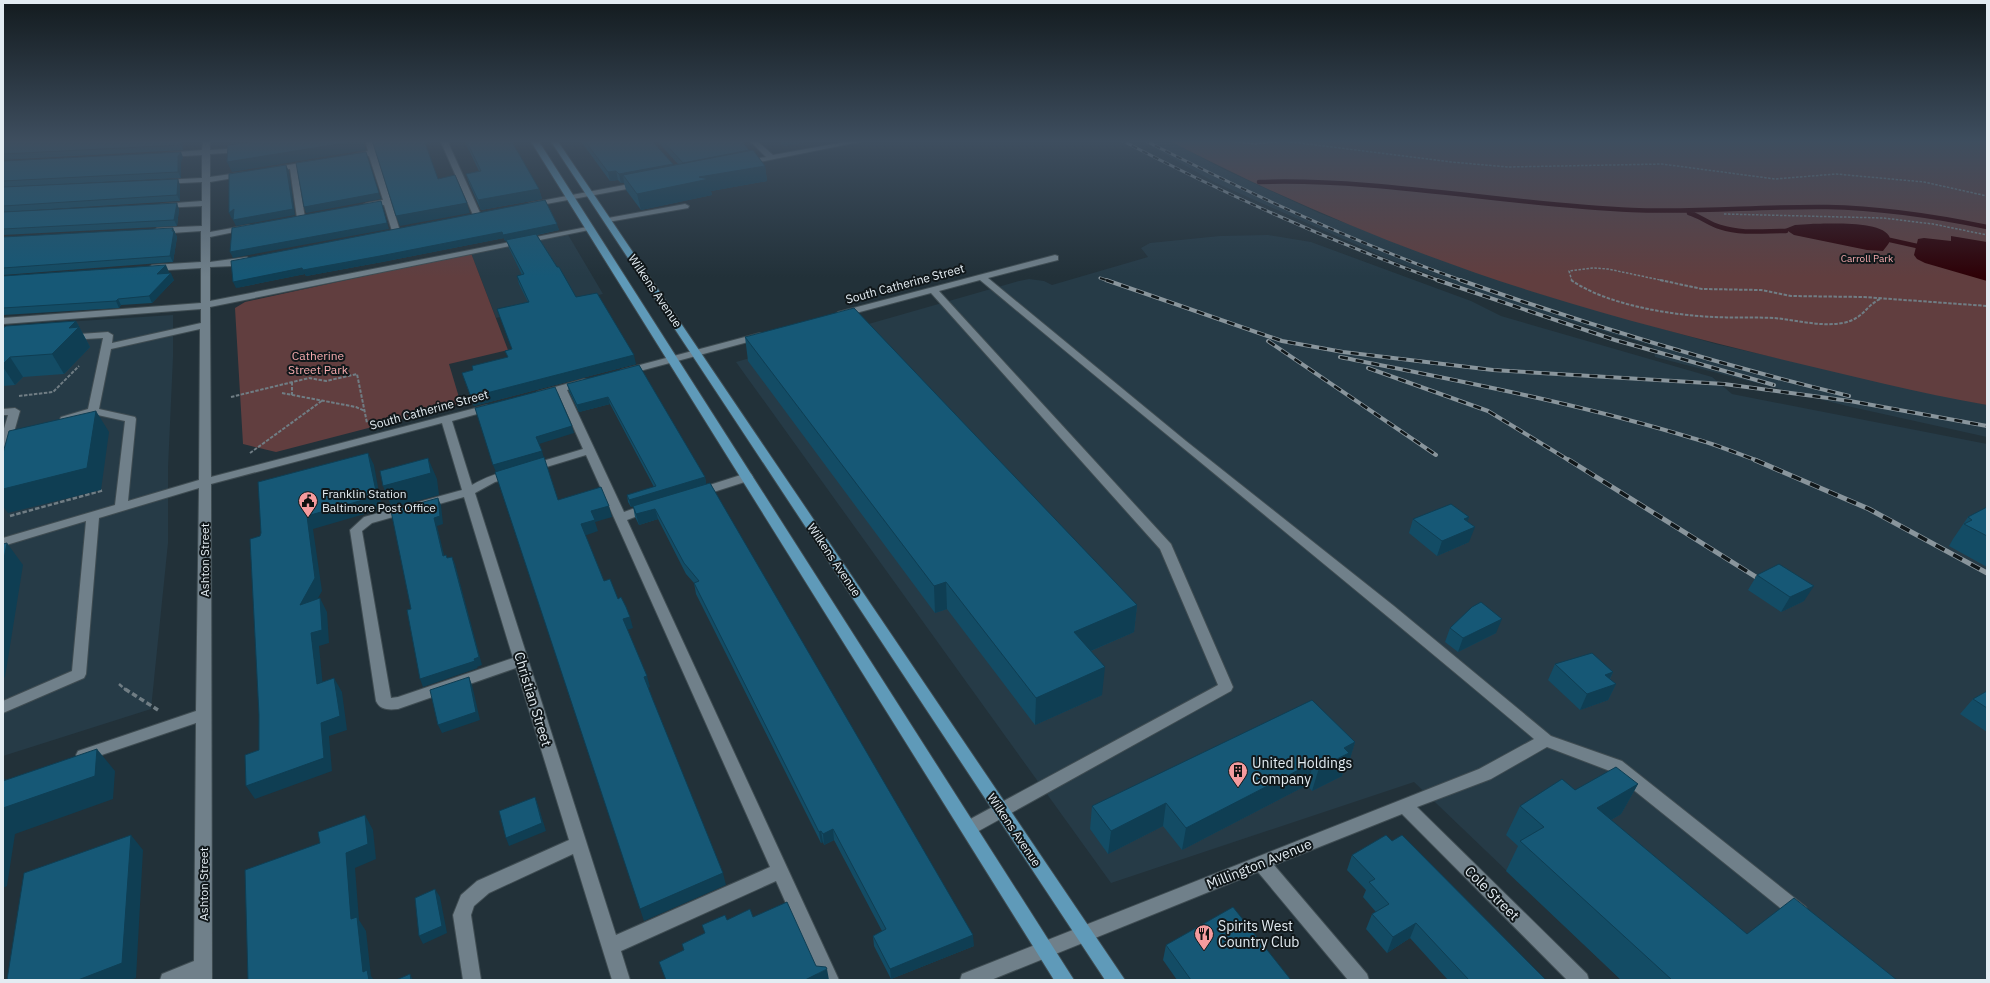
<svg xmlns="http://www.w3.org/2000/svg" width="1990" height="983" font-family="'IBM Plex Sans',sans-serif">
<rect width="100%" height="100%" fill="#223139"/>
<path fill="#263b47" d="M1140,140H1168L1223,169L1319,213L1447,262L1541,294L1716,344L1987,405V437L1847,406L1655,357L1653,346L1502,301L1386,258L1216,183Z
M567,233L603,294L496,318L471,253Z
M1268,235L1311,242L1471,301L1501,316L1712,377L1732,394L1987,444V980H1621L1414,782L1111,883L736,362L1019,281L1029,279L1044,281L1052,285L1148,257L1141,248L1150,243L1220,236Z
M173,315V357L168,468V543L151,709L3,756V326Z"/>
<path fill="#613e3f" d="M1168,140H1987V405C1919,393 1851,376 1784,360C1702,340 1620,319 1540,294C1412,254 1287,202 1168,140Z
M471,253L508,350L449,364L461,404L276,452L243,444L235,308L245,302Z"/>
<path fill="#2e0006" d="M1811,224C1826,224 1884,220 1890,238C1891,242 1886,247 1883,251L1867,250L1794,235L1785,229L1795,225Z
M1951,236L1987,242V281L1925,263L1917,259L1914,255L1918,239L1924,238L1951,241Z"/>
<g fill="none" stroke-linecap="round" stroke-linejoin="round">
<path stroke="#2e0006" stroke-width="4.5" d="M1259,182C1384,178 1508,205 1632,210C1697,213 1762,206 1827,207C1881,208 1934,216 1987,227
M1689,213C1700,216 1709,224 1720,227C1742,234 1764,231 1786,231
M1890,240L1917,246"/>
<defs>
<path id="minor" d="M203,140H210V150L243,148L247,150L243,152L210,154V177L245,172L249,174L245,176L210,182V232L249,225L253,227L249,229L210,237V262L247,257L251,260L250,262L233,266L210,267V301L592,226V230H589L210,307L211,477L487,405H495L496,407L495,409L452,421L472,485C486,477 498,473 513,469L519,473L517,476L495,482L475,493L616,935L770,867L586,455L530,472L524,468L526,466L583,449L558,393L541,397L536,394L537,392L584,379L588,380L589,382L588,384L567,390L624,512L649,503L655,507L653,510L627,520L839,980H820L776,881L621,951L630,980H612L573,854L489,893L474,906L471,915L481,980H463L453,915L461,895L477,881L569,840L516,668L398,709C389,710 380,710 376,701L350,530L364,517L462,490L442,423L211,484L212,980H160L162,974L194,961L196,723L84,761L78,759L76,755L78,751L196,711L199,488L99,518L86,674L84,678L3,713V701L72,671L86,521L3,546V538L115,505L125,421L93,414L65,422L60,419L61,417L88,409L103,338L69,340L66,339L64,337L66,335L108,332L113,335L112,343L201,323V309L3,324V318L201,303V268L152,271L148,268L152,265L201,262V231L157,234L153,231L157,228L202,226V206L162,208L158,206L162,204L202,201V182L162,184L158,182L162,180L202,178V155L166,157L162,155L166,153L202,150ZM200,329L199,480L128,501L136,419L135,417L99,409L111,349ZM464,497L513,658L398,697L391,698L362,531L372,523Z
M365,140H372L400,231L399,233L396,234L392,231L384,205L367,207L363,205L367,203L383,200L369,156L352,158L348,156L368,151Z
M440,140H447L481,215L480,217L473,215Z
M749,140H756L773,155L856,140H869L744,165L740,163L741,161L766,157Z
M312,161L316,163L315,165L297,168L305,218L301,220L297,218L290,169L271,172L267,170L271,168Z
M640,182H643V186L530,207L526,205L530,203Z
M685,204L689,206L688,208L608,222L604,220L608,218Z
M1055,255L1058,256V260L988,278L1186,441L1394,606L1551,736L1622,761L1806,907L1809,913L1806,919L1800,921L1794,919L1610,771L1547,747L1491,779L1417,807L1587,974L1589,980H1567L1402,814L1274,865L1367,974L1369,980H1348L1258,872L991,980H960L962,974L1479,769L1534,739C1351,584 1164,434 980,280L939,291L1171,544L1233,687L1231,691L975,833L969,835L963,833L961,828L963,823L1218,685L1160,549L931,293L841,317L836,314L838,312Z
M760,333L763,334L765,336L763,338L625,375L620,372L621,370Z
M15,408L20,411L9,450L3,453V432L8,415H3V409Z
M747,473L751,474L753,477L751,480L698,497L692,493L694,490Z"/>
<path id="major" d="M530,140H538L1074,980H1054Z
M550,140H557L1125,980H1105Z"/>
</defs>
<use href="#minor" stroke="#3f4c52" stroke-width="2"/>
<use href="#major" stroke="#3f4c52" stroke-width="2"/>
<path stroke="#707d84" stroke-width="1.5" stroke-dasharray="2.5 1.5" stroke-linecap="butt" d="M1219,140L1255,144L1284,141L1451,162L1508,167L1662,164L1775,179L1836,174L1924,182L1987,196
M1724,214L1883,218L1933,224L1987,235
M1572,281L1569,271L1593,268L1608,269L1665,281"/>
<path stroke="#707d84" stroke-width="2" stroke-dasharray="3.5 1.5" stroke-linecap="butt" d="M1571,280C1607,305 1670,315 1714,317C1734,318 1754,317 1774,318C1797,320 1820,327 1843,323C1865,318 1864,307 1880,299
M1660,280L1702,289L1761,290L1791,296L1864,297L1987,306
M292,382V395
M282,393L356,407L365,411
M19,396L53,392L79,366
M231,397L309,378L326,381L357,374L367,423
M250,453L323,400"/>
<path stroke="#707d84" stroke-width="2.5" stroke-dasharray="4.5 2" stroke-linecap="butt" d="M10,516L104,490
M119,684L126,690"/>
<path stroke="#707d84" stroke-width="3.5" stroke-dasharray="5.5 3" stroke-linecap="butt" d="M125,689L158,710"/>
<use href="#minor" fill="#70808a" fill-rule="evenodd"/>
<use href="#major" fill="#5f9ab9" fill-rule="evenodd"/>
<defs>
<path id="rail-far2" d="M1121,140C1224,194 1330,241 1440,281
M1144,140C1248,193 1353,242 1463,281
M1100,278L1109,281"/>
<path id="rail-far1" d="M1106,280L1282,341L1343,352L1493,370L1724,384L1850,401L1987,426
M1437,280L1615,340L1774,385
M1460,280C1588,325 1717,364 1849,396
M1268,341L1436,455
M1340,357C1458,381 1577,403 1692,438C1715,444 1736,453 1758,461
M1368,368L1488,411L1570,461"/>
<path id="rail" d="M1569,460L1756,577
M1755,460L1869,509L1987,573"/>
</defs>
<use href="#rail-far2" stroke="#89959c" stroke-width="3"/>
<use href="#rail-far1" stroke="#89959c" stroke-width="4"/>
<use href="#rail" stroke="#89959c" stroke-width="5"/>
<use href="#rail-far2" stroke="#11181b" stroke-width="2" stroke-dasharray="6" stroke-linecap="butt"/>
<use href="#rail-far1" stroke="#11181b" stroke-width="2.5" stroke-dasharray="8" stroke-linecap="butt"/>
<use href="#rail" stroke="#11181b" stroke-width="3.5" stroke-dasharray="10" stroke-linecap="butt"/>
</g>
<path fill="#134c65" d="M3,140H183V150L3,160Z
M464,140H511L539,189L542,199L481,210L469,183L466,174L479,171Z
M580,140H651L673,165L678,164L656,140H741L749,151L765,166L767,181L711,191L712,195L641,210L626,190L624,183H621L618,180L610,181Z
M778,140H816L784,146Z
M183,157L181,162V178L3,187V161Z
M180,185V201L3,212V187Z
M545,200L559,230L537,235L576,297L636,364L474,406L462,373L473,370L508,357L505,351L512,349L497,309L528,302L519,284L517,276L522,275L509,248L507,241H505L504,238L382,262L306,276L305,274L236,288Z
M179,209L177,226L3,235V212Z
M174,231L177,237L173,262L3,275V237Z
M169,272L167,274L174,280L152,303L121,305L119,308L3,315V276Z
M76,321L90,347L64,374L23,377L15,385L3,386V328Z
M745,337L1137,605L1134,632L1091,651L1102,695L1035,725L947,609L935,613L748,361Z
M639,365L705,477L706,484L974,946L891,979L874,946L873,936L882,931L834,840L824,845L823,842L821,843L696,594L694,583L686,574L658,519L639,525L635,517L633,506L631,507L628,502L627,495L654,487L610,404L579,412L569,391L567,384Z
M1987,507V567L1949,546L1953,539L1968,517Z
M1469,517L1467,522L1469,542L1437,556L1409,533L1413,519Z
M1757,575L1804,601L1781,612L1748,590Z
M1450,628L1496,633L1458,652L1445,642Z
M1555,664L1613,672L1610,679L1616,684L1608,700L1580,710L1548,680Z
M1987,691V732L1960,714L1973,699Z
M1355,742L1348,765L1344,767L1342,776L1312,791L1307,785L1182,850L1163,826L1108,854L1090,829L1092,806Z
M1638,784L1621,814L1611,820L1747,934L1897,980H1621L1506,871L1518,846L1506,835L1520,806L1575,790Z
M1352,855L1546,980H1448L1410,938L1387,953L1366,929L1372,914L1376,912L1363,897L1366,890L1347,870Z
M1166,945L1291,980H1177L1163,960Z"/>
<path fill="#0f3e53" d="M181,140H183V150L181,145Z
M229,140H289L233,148Z
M362,140H363L366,150L232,172L227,162Z
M424,140H440L439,141L425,144Z
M783,140H816L784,146Z
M181,152L183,157L181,162V178L178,172V156Z
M366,152L381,199L306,213L304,207Z
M673,164L674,173L623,175L624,183H621L619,174Z
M286,165L289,171L295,215L236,226L233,220Z
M765,166L767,181L711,191L712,195L641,210L637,194L699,177Z
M616,171L618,180L610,181L608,172Z
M178,179L180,185V201L177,195Z
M539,189L542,199L481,210L478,200Z
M381,201L389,229L233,258L230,252Z
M177,203L179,209L177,226L174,220Z
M467,203L470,213L400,226L396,216Z
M234,209L236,215L232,219L229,213Z
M557,224L559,230L505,241L503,235Z
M173,228L177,237L173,262L170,256Z
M502,232L504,238L382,262L306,276L305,274L236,288L233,282L302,268Z
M166,265L169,272L161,281L157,274Z
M171,273L174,280L152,303L149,296Z
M118,299L121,305L119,308L116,301Z
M76,321L90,347L64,374L52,354L69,328Z
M634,355L636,364L474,406L471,397Z
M10,357L23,377L15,385L3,367V364Z
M608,397L610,404L579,412L577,405Z
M96,411L109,432L101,490L8,513L3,506V489Z
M572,426L574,433L539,444L536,437Z
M542,451L544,458L496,472L493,465Z
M368,453L374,465L382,509L313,529L322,591L307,618L300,605L307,516Z
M428,458L437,479L439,495L392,508L383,486Z
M705,477L706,484L631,507L629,500Z
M438,498L441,505L443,524L437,526L446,563L443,556L434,518Z
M609,506L612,517L595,522L598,531L584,536L581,524L591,511Z
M655,509L658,519L639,525L636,514Z
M1469,517L1464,532L1475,527L1469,542L1437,556L1442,541L1464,519Z
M7,543L23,565L5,677L3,678V564Z
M452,557L455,564L482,665L477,667L478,668L423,687L420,679Z
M946,582L947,609L935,613L934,586Z
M1814,586L1804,601L1781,612L1790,597Z
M320,598L327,612L329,643L319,646L324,697L317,684L311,633Z
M1137,605L1134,632L1072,659L1074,632Z
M630,617L633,628L627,630L623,619Z
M1502,619L1496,633L1458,652L1463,638Z
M1105,667L1102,695L1035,725L1036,698Z
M1613,672L1605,688V675Z
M647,676L650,687L648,688L644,677Z
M469,677L472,685L480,720L442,733L438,725Z
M334,678L342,692L347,730L329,736L332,771L255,799L246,786L321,723Z
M1616,684L1608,700L1580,710L1587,694Z
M1355,742L1348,765L1344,767L1342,776L1312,791L1319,768L1344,748Z
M97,749L115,771L113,799L15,834L7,886L3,888V777L22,799Z
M1314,762L1307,785L1182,850L1186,828Z
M1638,784L1621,814L1580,838L1597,808Z
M535,797L538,805L546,831L509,846L506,838Z
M1166,803L1163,826L1108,854L1111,831Z
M365,815L373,830L376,859L355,868L359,920L366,931L371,976L374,980H368L363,972L351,919L346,853Z
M833,829L834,840L824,845L823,834Z
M821,831L823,842L821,843L819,832Z
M131,835L143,850L136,978L130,980H78Z
M723,873L726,885L644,921L640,909Z
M435,889L440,897L447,933L423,944L419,936Z
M1416,923L1410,938L1387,953L1393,937Z
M973,935L974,946L891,979L890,969Z
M827,969L829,980H805Z
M410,974L413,980H411Z"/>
<path fill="#165876" stroke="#0f3e53" d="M3,140H181V145L3,154Z
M267,140H363L227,162L228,145Z
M372,140H424L438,179L455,175L467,203L396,216Z
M466,140H511L539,189L478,200L466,174L481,171Z
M584,140H651L673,164L619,174L616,171L608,172Z
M662,140H741L749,150L683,163Z
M753,150L765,166L699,177L709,179L637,194L623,175Z
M181,152L178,156V172L3,181V161Z
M366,152L379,193L304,207L296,163Z
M286,165L293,209L233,220L234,209L229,213V174Z
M178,179L177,195L3,206V187Z
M545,200L557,224L503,235L502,232L380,256L303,270L302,268L233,282L231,261Z
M381,201L387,223L230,252L232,228Z
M177,203L174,220L3,229V212Z
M173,228L172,231H174L170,256L3,268V237Z
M536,234L557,267H559L576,297L597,293L634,355L471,397L462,373L473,370L472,366L508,357L505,351L512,349L497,309L529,302L517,276L524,274L506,240Z
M166,265L157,274L171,273L149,296L118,299L116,301L3,308V276Z
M854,308L1137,605L1074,632L1105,667L1036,698L946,582L934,586L745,337Z
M76,321L69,328L79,327L52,354L10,357L3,364V328L6,326Z
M639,365L705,477L629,500L627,495L656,486L608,397L577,405L567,384Z
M555,387L572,426L536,437L542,451L493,465L475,408Z
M96,411L87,468L3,489V453L9,431Z
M368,453L377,496L307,516L315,578L300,605L320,598L322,630L311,633L317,684L334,678L340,716L321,723L324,758L246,786L245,755L259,750V715L250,539L260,536L261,533L258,482Z
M544,457L558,500L601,487L609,506L591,511L595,520L581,524L604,581L610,579L618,599L621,597L626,607L630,617L623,619L647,676L644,677L653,700L723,873L640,909L495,472Z
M428,458L431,473L383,486L380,471Z
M710,483L973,935L890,969L873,936L886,929L833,829L823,834L821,831L819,832L694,583L699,581L684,563L655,509L636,514L633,506Z
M438,498L440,516L434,518L443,556L446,555L447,558L452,557L479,657L474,659L475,661L420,679L407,610L411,609L391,511Z
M1451,504L1469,517L1464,519L1475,527L1442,541L1413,519Z
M1987,507V536L1964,524L1972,520L1968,517Z
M7,543L3,564V544Z
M1779,564L1814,586L1790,597L1757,575Z
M1481,602L1502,619L1463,638L1450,628L1472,607Z
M1592,653L1613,672L1605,675L1616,684L1587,694L1555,664Z
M469,677L476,712L438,725L430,690Z
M1987,691V708L1973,699Z
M1312,700L1355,742L1344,748L1349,753L1319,768L1314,762L1186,828L1166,803L1111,831L1092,806Z
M97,749L95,776L3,808V781Z
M1616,767L1638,784L1597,808L1747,934L1794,898L1897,980H1672L1520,841L1544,827L1520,806L1562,779L1575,790Z
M535,797L542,823L506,838L499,811Z
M365,815L368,844L346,853L351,919L357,917L363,972L367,970L369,980H248L245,870L320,843L318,832Z
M131,835L122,963L78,980H7L24,873Z
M1386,835L1392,841L1402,835L1546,980H1469L1416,923L1393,937L1372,914L1389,904L1369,882L1375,879L1352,855Z
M435,889L442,926L419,936L415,898Z
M787,902L816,966L826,967L827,969L805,980H666L659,962L684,950L682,944L705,933L702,925L725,915L727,920L750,909L753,917Z
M1233,907L1291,980H1191L1166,945Z
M410,974L411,980H396Z"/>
<linearGradient id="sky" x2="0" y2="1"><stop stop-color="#131b1f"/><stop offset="0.51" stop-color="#3e4e5f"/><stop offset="1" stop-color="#3e4e5f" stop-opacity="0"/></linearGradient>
<rect width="1990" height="277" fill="url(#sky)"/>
<defs>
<symbol id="civic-pin" viewBox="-11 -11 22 30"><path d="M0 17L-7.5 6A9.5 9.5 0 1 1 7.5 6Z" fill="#f59b9e" stroke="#11181b"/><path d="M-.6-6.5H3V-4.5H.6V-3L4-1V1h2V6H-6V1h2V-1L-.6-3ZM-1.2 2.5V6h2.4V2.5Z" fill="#111"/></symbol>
<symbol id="building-pin" viewBox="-11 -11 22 30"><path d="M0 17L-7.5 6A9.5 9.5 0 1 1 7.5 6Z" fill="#f59b9e" stroke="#11181b"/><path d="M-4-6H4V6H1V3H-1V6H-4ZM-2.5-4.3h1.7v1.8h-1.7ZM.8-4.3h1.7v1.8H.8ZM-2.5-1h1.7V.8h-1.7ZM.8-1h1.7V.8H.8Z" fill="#111"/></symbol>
<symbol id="restaurant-pin" viewBox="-11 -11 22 30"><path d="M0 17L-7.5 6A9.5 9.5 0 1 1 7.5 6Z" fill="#f59b9e" stroke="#11181b"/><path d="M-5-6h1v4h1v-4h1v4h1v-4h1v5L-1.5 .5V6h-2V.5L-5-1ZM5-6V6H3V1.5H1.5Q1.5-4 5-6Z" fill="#111"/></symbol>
</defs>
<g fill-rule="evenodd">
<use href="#civic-pin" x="297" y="490" width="22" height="30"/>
<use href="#building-pin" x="1227" y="760" width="22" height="30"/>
<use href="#restaurant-pin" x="1193" y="923" width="22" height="30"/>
</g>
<g text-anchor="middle" stroke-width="4" stroke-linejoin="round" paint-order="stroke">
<g font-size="10" fill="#f7acaf" stroke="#11181b">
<text x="1867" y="262">Carroll Park</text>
</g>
<g font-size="12" fill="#e3ecf2" stroke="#11181b">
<text transform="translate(905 284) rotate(-15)" y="4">South Catherine Street</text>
<text transform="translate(655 291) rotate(56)" y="4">Wilkens Avenue</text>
<text transform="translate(429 410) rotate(-15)" y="4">South Catherine Street</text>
<text transform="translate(205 560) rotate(-90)" y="4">Ashton Street</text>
<text transform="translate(834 560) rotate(56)" y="4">Wilkens Avenue</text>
<text transform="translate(1014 830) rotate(56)" y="4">Wilkens Avenue</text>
<text transform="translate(204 884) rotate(-90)" y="4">Ashton Street</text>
</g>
<g font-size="12" fill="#f7acaf" stroke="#11181b">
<text x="318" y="360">Catherine<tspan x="318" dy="14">Street Park</tspan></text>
</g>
<g font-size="12" fill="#e3ecf2" stroke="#11181b" text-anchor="start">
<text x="322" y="498">Franklin Station<tspan x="322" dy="14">Baltimore Post Office</tspan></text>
</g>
<g font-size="14" fill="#e3ecf2" stroke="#11181b">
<text transform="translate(533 699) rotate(73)" y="5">Christian Street</text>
<text transform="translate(1259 864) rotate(-22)" y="5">Millington Avenue</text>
<text transform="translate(1492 893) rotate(45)" y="5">Cole Street</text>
</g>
<g font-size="14" fill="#e3ecf2" stroke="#11181b" text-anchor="start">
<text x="1252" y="768">United Holdings<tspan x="1252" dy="16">Company</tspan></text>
<text x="1218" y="931">Spirits West<tspan x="1218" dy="16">Country Club</tspan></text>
</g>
</g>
<rect width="1990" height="983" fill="none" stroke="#e3ecf2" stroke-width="8"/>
</svg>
